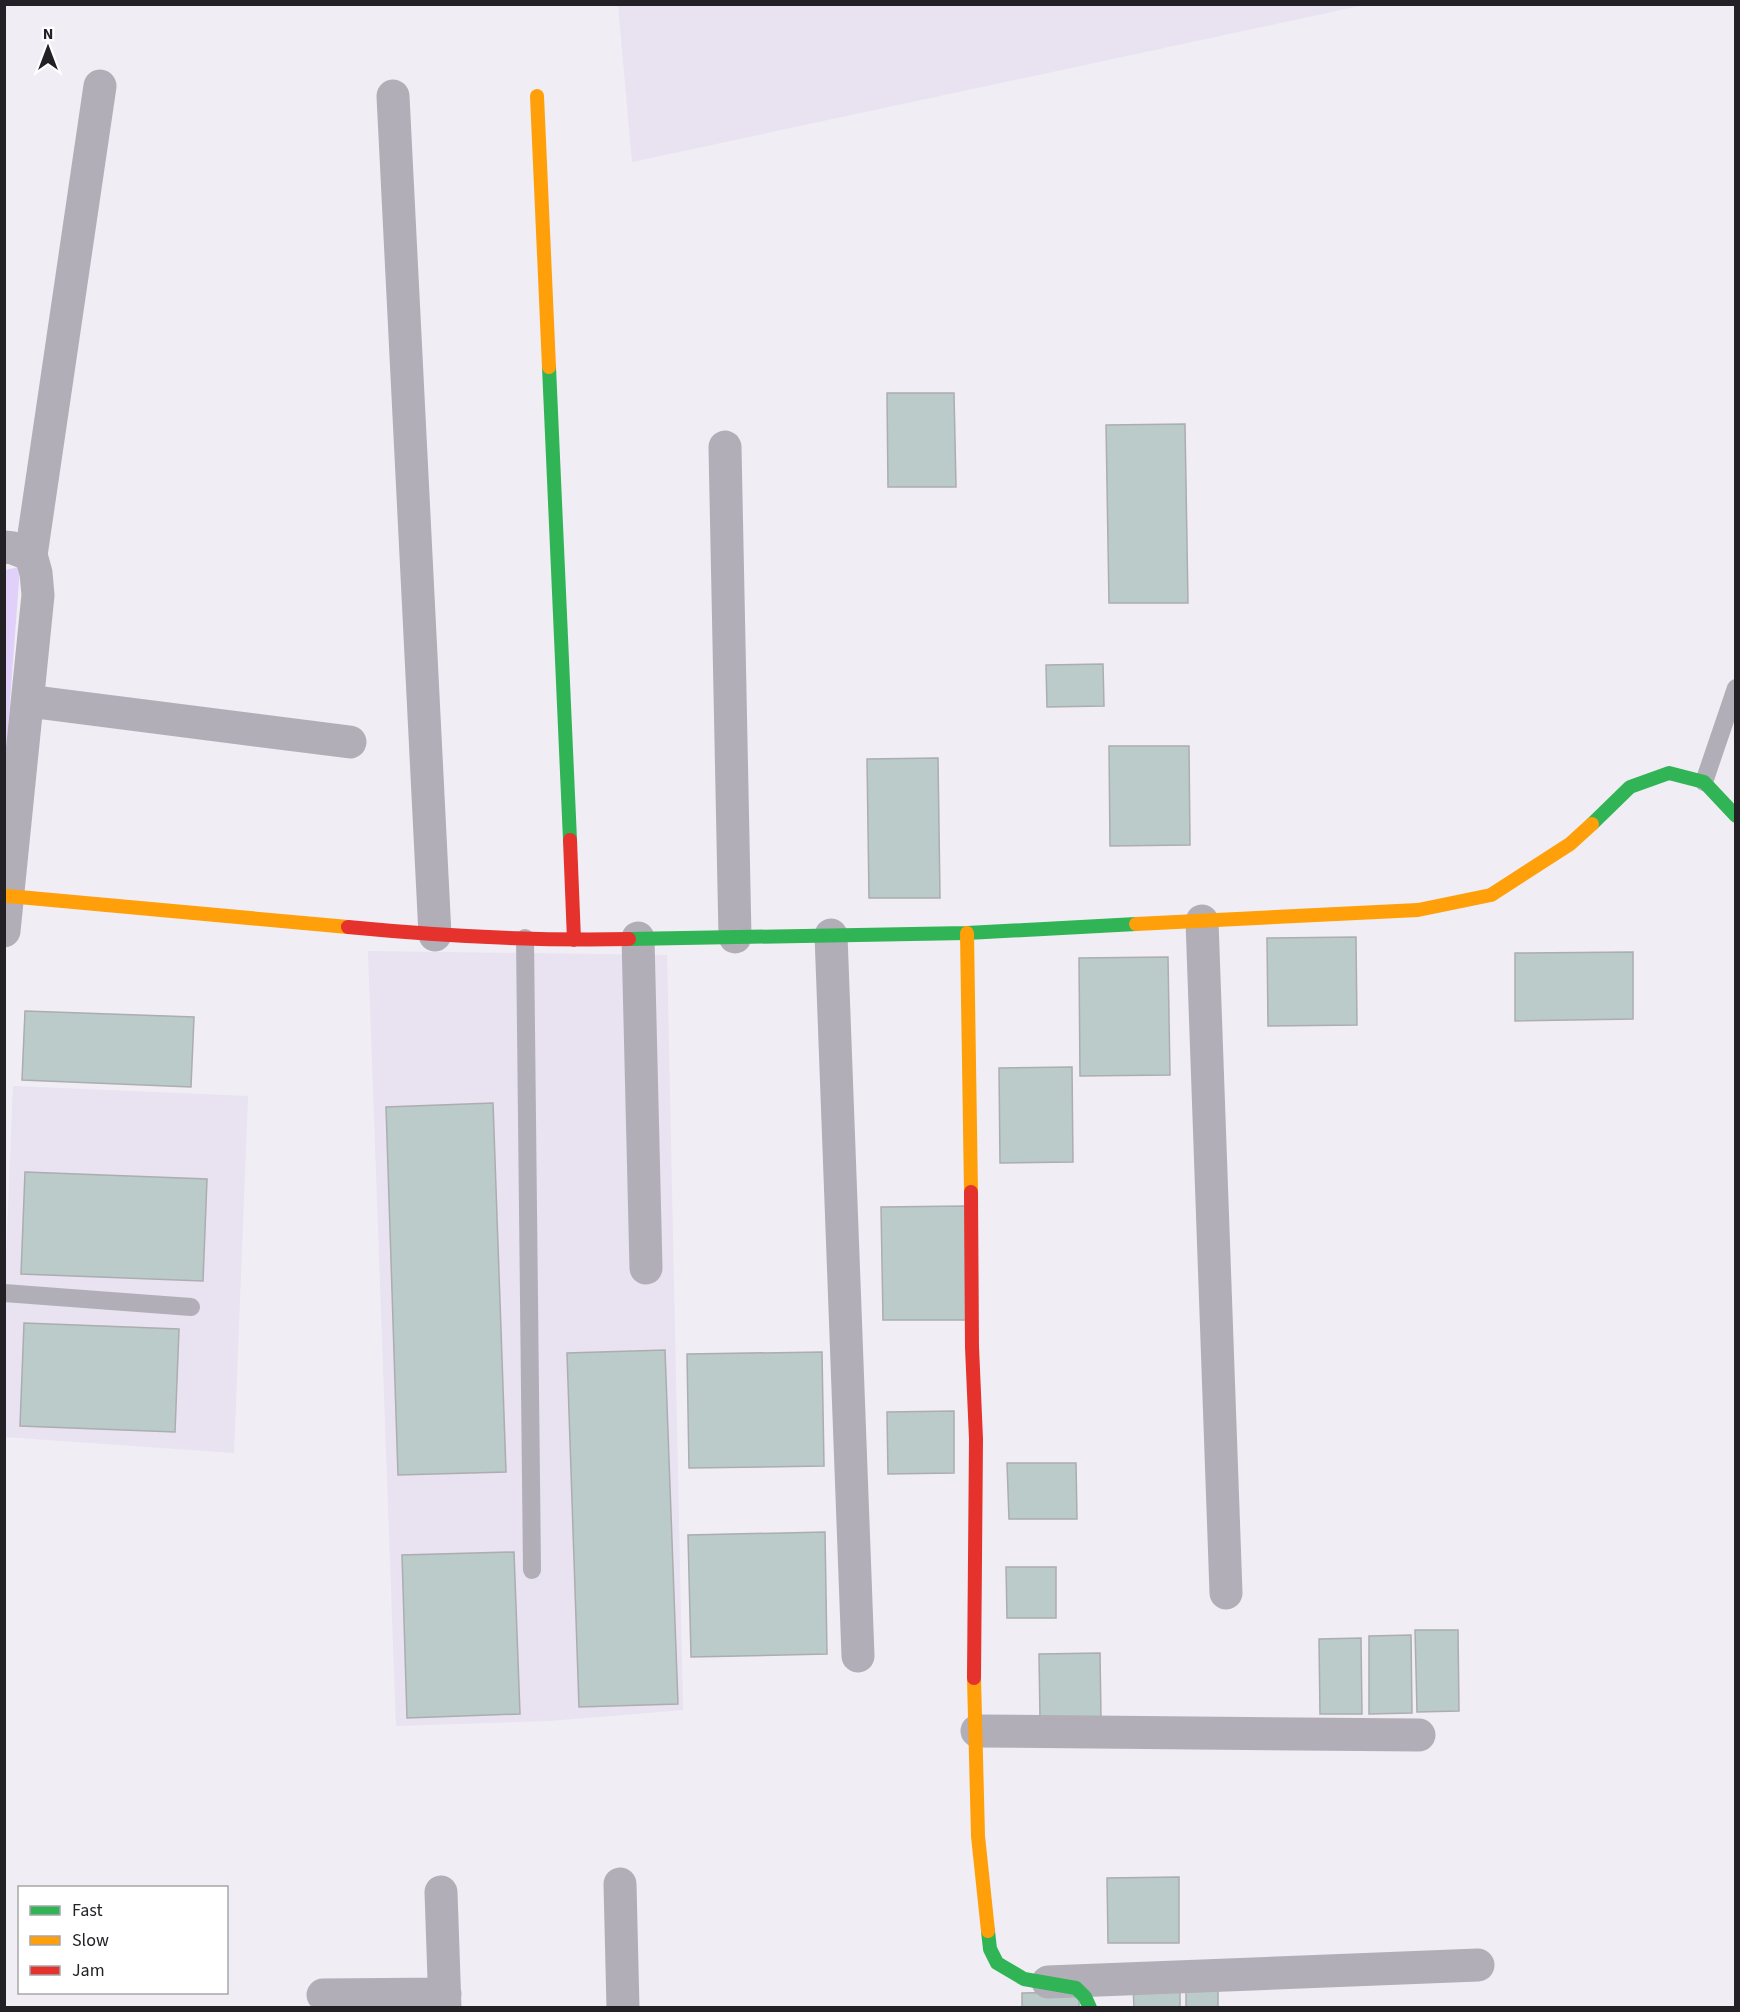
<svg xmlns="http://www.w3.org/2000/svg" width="1740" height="2012" font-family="'Source Sans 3',sans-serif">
<rect width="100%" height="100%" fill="#f0edf4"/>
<path fill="#e8e2f1" d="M618,5V4L1364,5L632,162Z
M368,951L667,955L683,1710L549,1721L396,1726Z
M13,1086L248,1096L234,1453L5,1437V1284Z"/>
<path fill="#e0d0fa" d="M20,567L5,769V570Z"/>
<path fill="#bacbca" stroke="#acadaf" stroke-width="1.5" d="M887,393H954L956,487H888Z
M1185,424L1188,603H1109L1106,425Z
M1103,664L1104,706L1047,707L1046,665Z
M1109,746H1189L1190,845L1110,846Z
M938,758L940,898H869L867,759Z
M1356,937L1357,1025L1268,1026L1267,938Z
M1633,952V1019L1515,1021V953Z
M1168,957L1170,1075L1080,1076L1079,958Z
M25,1011L194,1017L191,1087L22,1080Z
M1072,1067L1073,1162L1000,1163L999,1068Z
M493,1103L506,1472L398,1475L386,1107Z
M25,1172L207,1179L203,1281L21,1274Z
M965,1206L966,1320H883L881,1207Z
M24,1323L179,1329L175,1432L20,1426Z
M665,1350L678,1704L579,1707L567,1353Z
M822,1352L824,1466L689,1468L687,1354Z
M954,1411V1473L888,1474L887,1412Z
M1007,1463H1076L1077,1519H1009Z
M825,1532L827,1654L691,1657L688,1535Z
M514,1552L520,1714L407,1718L402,1555Z
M1006,1567H1056V1618H1007Z
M1415,1630H1458L1459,1711L1417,1712Z
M1411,1635L1412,1713L1369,1714V1636Z
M1361,1638L1362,1714H1320L1319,1639Z
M1100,1653L1101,1717L1040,1718L1039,1654Z
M1179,1877V1943H1108L1107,1878Z
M1180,1983V2008H1134L1133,1984Z
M1186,1983H1218V2008H1186Z
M1079,1992V2008H1022V1993Z"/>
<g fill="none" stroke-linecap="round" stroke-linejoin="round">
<path stroke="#b2aeb8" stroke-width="18" d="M1704,782L1736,688
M525,938L532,1570
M4,1293L191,1307"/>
<path stroke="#b2aeb8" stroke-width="33" d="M393,96L435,935
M725,447L735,937
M4,547L13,548L31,555L36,573L38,595L4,931
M31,555L100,86
M28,701L350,742
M1202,921L1226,1593
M831,935L858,1656
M638,938L646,1268
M977,1731L1419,1735
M620,1884L623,2008
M441,1892L445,2008
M1048,1982L1478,1965
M323,1995L445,1994"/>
<path stroke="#30b455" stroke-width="14" d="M549,367L570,840
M1592,824L1630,787L1669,773L1704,782L1736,816
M629,939L967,933L1136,924
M988,1931L990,1949L997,1963L1024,1979L1076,1988L1085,1997L1090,2008"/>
<path stroke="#ff9f0a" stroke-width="14" d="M537,96L549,367
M8,896L348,927
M1136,924L1418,910L1491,895L1570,844L1592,824
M967,933L971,1192
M974,1678L978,1836L988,1931"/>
<path stroke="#e5322d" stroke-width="14" d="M570,840L574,940
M348,927C441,936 535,941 629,939
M971,1192L972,1347L976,1439L974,1678"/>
</g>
<rect width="1740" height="2012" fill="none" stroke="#232126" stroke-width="12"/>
<rect x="18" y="1886" width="210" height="108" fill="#ffffff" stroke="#a7a6a8" stroke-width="1.5"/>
<rect x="30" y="1906" width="30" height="9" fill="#30b455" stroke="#a7a6a8" stroke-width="1.5"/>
<text x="72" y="1916" font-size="18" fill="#232126">Fast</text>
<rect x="30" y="1936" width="30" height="9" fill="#ff9f0a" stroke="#a7a6a8" stroke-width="1.5"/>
<text x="72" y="1946" font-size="18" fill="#232126">Slow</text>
<rect x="30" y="1966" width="30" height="9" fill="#e5322d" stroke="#a7a6a8" stroke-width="1.5"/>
<text x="72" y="1976" font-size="18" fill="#232126">Jam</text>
<g transform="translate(48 48)" stroke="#ffffff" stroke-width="4.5" paint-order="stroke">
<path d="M0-4.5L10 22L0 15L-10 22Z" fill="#232126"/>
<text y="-9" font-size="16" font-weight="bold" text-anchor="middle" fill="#232126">N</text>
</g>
</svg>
